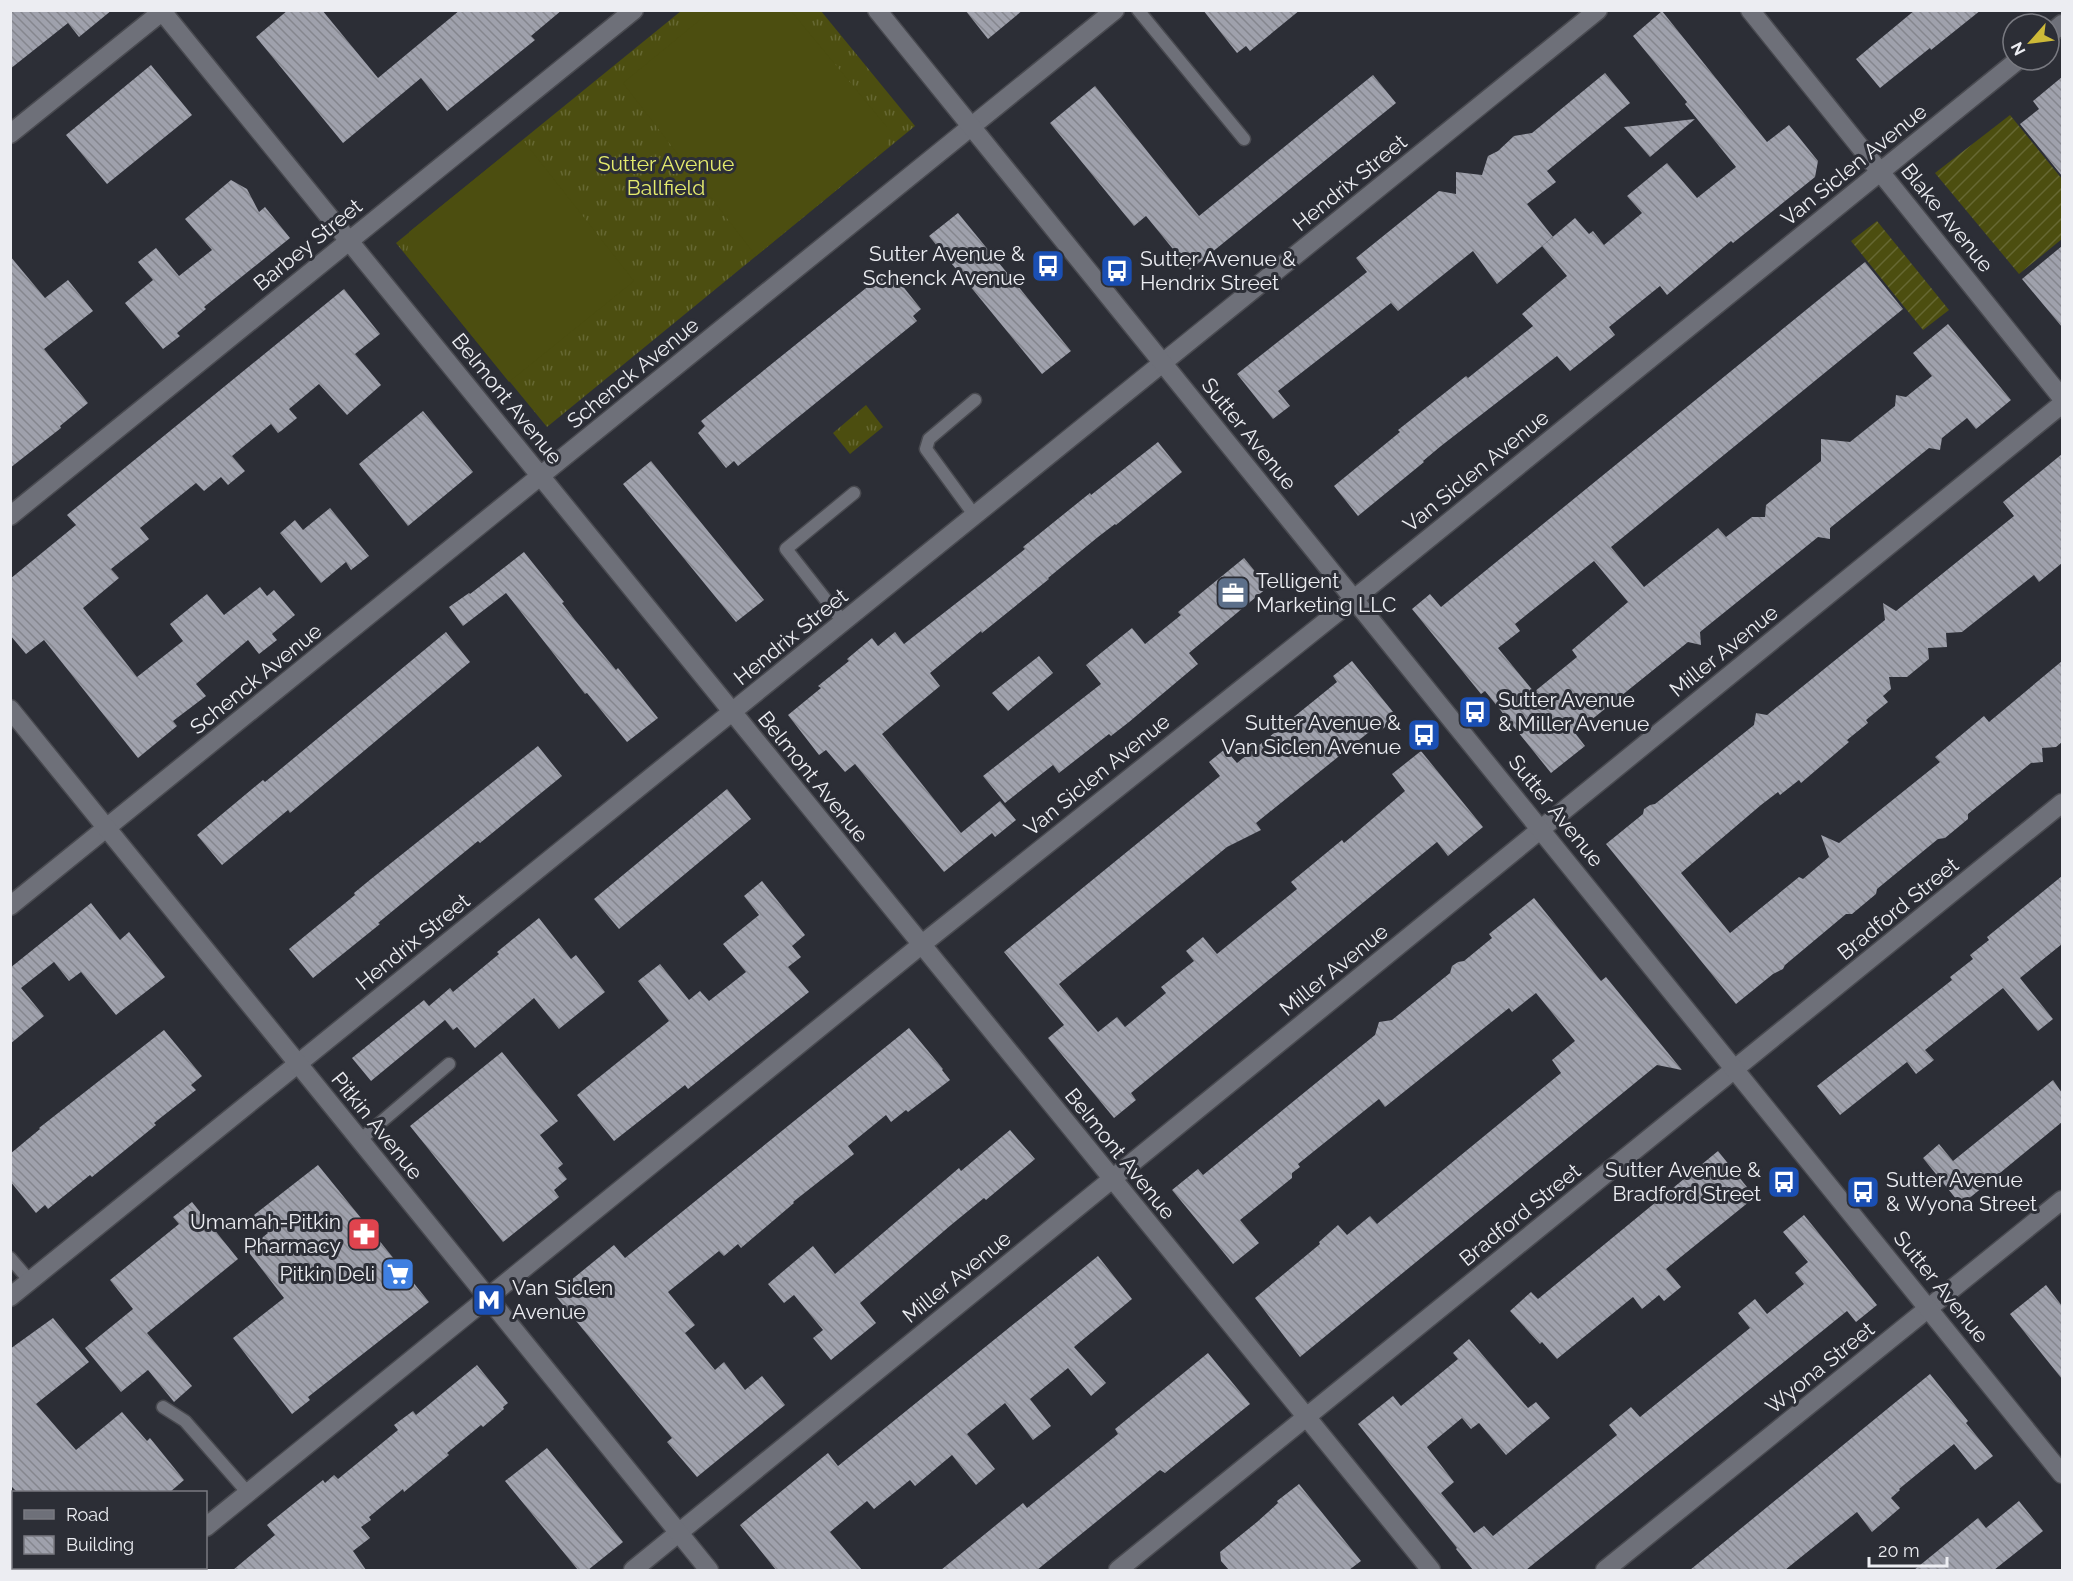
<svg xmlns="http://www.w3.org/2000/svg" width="2073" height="1581" font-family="Raleway,sans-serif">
<defs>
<pattern id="grass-tufts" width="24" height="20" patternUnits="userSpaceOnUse" patternTransform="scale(1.5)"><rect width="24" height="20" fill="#4c4e10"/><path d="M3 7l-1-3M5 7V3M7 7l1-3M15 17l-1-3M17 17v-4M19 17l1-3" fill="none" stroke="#666833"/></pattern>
<pattern id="garden-furrows" width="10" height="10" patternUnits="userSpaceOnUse" patternTransform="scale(1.5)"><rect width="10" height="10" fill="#4c4e10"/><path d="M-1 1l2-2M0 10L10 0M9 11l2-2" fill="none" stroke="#666833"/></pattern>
<pattern id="building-back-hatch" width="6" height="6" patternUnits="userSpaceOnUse" patternTransform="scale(1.5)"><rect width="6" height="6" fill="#9fa1ac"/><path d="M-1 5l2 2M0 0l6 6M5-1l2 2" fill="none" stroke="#85868e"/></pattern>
</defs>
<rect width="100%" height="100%" fill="#2c2e36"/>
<path fill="url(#grass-tufts)" d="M681,11H821L915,126L547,427L396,243Z
M866,405L883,427L850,454L833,433Z"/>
<path fill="url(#garden-furrows)" d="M2010,115L2062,179V239L2019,274L1935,173Z
M1877,221L1949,310L1923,330L1851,241Z"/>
<path fill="#4c4e10" d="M712,10L791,11L887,127V148L756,256L623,83Z
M523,140L634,281L509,382L407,256L409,232Z"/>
<path fill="url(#building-back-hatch)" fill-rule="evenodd" d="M10,10H112L79,37L68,23L10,69Z
M288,10H322L378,78L460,10H562L531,36L535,40L447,111L421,78L343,143L256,37Z
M965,10H1023L988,39Z
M1203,10H1300L1250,51L1246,46L1237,53Z
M1915,10H1981L1931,50L1930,48L1880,88L1856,59Z
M1662,11L1767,142L1789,125L1818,161L1815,177L1733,243L1731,241L1667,295L1660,286L1609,327L1615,335L1570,371L1557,356L1441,446L1423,461L1424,462L1358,516L1334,486L1400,432L1398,430L1466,376L1468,378L1533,326L1522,314L1567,276L1542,246L1575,218L1589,234L1593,231L1604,245L1642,213L1627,196L1667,163L1697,198L1736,167L1685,104L1687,102L1633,36Z
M151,65L192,115L107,184L66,135Z
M1605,73L1630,103L1547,171L1556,182L1527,204L1553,237L1497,284L1473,251L1398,311L1391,303L1278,391L1290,406L1273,419L1237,374L1367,272L1356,258L1439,191L1456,194V172L1482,175L1488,156L1498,151L1514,136L1532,133Z
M1373,75L1396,103L1190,270L1146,216L1134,226L1050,123L1095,86L1199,216Z
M2062,77V176L2020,124L2039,109L2033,101Z
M1695,119L1650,157L1624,127Z
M231,180L247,189L259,212L265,207L290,238L204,307L206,309L177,333L180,336L163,349L125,303L153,280L138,262L156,248L179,276L212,250L185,219Z
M958,213L1071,351L1042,374L929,236Z
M2062,246V327L2022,279Z
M10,256L45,298L68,280L93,311L44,349L88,403L60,426L61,428L10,468Z
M1865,262L1903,309L1611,547L1644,587L1718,528L1726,537L1752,517H1765L1766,505L1821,461V439L1850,442L1895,406L1896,395L1906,397L1932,376L1913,353L1948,324L2011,400L1976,429L1967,418L1942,438L1940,450L1929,448L1830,528V539L1818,537L1700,632L1701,645L1688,642L1575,733L1585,746L1551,773L1485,691L1481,694L1412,609L1430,594L1441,607ZM1594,561L1628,602L1572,650L1577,657L1534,692L1498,648L1520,631L1515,624Z
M893,274L921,309L913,316L917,321L738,466L734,461L726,468L698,433L705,426L701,421L881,276L884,281Z
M344,289L380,334L355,354L381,385L347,415L319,384L289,409L297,418L281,431L278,433L271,424L232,456L245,471L228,485L221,477L204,491L196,483L140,528L149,539L111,569L119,578L83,608L137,677L183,641L170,624L207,594L224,615L260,587L267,596L274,590L295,615L272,634L277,640L259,654L248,640L196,684L206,696L173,721L177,726L138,758L44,640L26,654L10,635V579L76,525L67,515Z
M423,411L473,472L408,526L359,464Z
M1158,442L1182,472L1116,525L1115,524L1098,537L1048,578L1049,579L982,633L981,631L930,673L940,686L882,734L961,833L1000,801L1016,820L995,837L992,833L944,872L855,764L845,772L826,750L819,755L788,715L821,688L818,686L849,661L847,659L872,638L878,646L895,632L904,644L991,576L1025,549L1023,547L1090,493L1091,495Z
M2062,454V563L2039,582L2034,575L1962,632L1946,633L1947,647L1928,648L1929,659L1907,677H1889L1891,689L1883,696L1888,702L1866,720L1868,723L1847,740L1849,742L1801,783L1799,780L1780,795L1778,792L1761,805L1681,873L1730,933L1799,877L1803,879L1829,857L1821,835L1839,843L1940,762L1935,757L1984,716L1989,722L2062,661V742L2056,747L2042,748L2043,762L2031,763L1968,814V819L1945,838L1938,839L1877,889L1876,894L1852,914H1846L1785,965L1783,969L1773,974L1736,1004L1606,844L1643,814L1644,809L1650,805L1655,804L1754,725L1756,713L1767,715L1885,620L1883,603L1896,611L2014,516L2003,502Z
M651,461L764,600L736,622L623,484Z
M330,508L369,556L351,570L346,562L321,583L280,533L295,520L303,530Z
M524,552L564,602L562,603L575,620L616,670L618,668L658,718L627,742L587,693L585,694L506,593L463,626L449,607L469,593L470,594Z
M1244,558L1268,587L1189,653L1198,664L1129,722L1111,736L1109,734L1059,773L1053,765L1005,803L983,776L1101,684L1086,665L1132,628L1145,644L1181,615L1178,612Z
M446,632L470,662L290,813L288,810L222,865L197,835L263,780L265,782Z
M1039,656L1053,673L1008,711L992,693Z
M1352,661L1397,717L1379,732L1374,728L1256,823L1261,830L1227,847L1059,984L1098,1032L1117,1017L1125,1027L1166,993L1161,987L1194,961L1186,951L1203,937L1217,954L1297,889L1291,882L1342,840L1344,843L1405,791L1392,774L1421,751L1483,827L1448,856L1437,842L1131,1093L1136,1100L1114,1118L1048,1038L1064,1025L1004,952L1220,776L1209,762L1225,749L1237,763L1337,682L1333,676Z
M538,746L562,776L480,843L478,841L445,868L378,923L380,924L313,978L289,949L355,895L354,893L371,879Z
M727,789L751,819L619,929L594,899Z
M2062,876V944L2020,978L2053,1019L2038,1031L2003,988L1925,1050L1934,1060L1916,1074L1907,1062L1840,1115L1817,1086L1952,980L1950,977L1973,959L1970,955L1989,940L1987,937Z
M762,881L805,935L792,946L801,957L788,967L809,992L688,1089L685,1085L614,1141L577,1095L669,1021L638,981L660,964L689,1000L700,991L709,1001L746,972L723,944L759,915L744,896Z
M1534,898L1601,981L1606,977L1682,1070L1657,1065L1300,1357L1255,1298L1320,1244L1319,1242L1338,1225L1347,1235L1370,1216L1377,1224L1561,1073L1552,1060L1575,1041L1536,993L1512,1012L1509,1008L1385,1107L1379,1099L1298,1164L1300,1167L1292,1173V1178L1240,1220L1259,1243L1233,1264L1172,1190L1198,1169L1203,1175L1284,1109L1375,1035L1379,1022L1392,1020L1413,1003L1450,973L1452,966L1458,962L1464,961L1492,938L1489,934Z
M91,903L120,940L129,932L165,977L116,1015L81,972L69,981L54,962L21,988L44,1016L10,1044V968Z
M539,918L571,959L576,955L605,992L559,1029L534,998L475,1048L457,1027L453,1030L445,1020L371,1081L352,1058L424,1000L429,1006L450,988L453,992L499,954L497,952Z
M909,1028L943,1069L942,1070L950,1080L908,1112L906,1110L891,1122L886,1115L848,1146L854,1154L793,1202L794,1203L741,1248L738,1244L724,1256L719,1251L668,1292L695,1325L685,1333L715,1370L724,1362L745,1390L762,1376L785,1405L697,1477L667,1442L672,1438L554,1294L614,1245L625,1258Z
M164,1030L202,1076L191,1085L196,1090L154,1123L156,1125L92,1177L90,1175L48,1209L45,1205L36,1213L10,1181V1154L40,1129L39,1128Z
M502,1052L558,1121L540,1135L563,1164L558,1168L567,1179L554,1190L559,1197L503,1242L410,1126Z
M2053,1080L2062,1093V1122L1961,1205L1923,1158L1939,1144L1953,1161Z
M1010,1130L1035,1159L986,1200L984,1198L951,1225L860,1303L876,1323L831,1360L813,1338L823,1330L794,1295L784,1303L768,1284L813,1246L835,1274L959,1168L961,1171Z
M1718,1151L1755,1197L1666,1269L1681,1287L1664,1301L1659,1295L1642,1309L1633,1297L1557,1359L1542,1342L1540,1344L1510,1311L1531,1292L1538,1299Z
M318,1165L429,1302L308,1397L310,1400L292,1414L233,1338L284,1298L247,1250L268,1233L254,1215Z
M192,1202L238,1259L147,1333L192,1386L174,1402L148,1370L121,1392L85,1348L133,1309L110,1280L179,1224L173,1217Z
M1804,1215L1877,1305L1856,1322L1847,1311L1526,1570H1473L1456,1549L1457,1548L1358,1424L1393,1396L1401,1406L1458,1359L1453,1353L1469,1339L1528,1408L1536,1402L1550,1418L1506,1455L1479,1423L1471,1429L1462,1418L1427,1447L1454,1482L1441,1493L1474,1533L1484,1526L1493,1536L1617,1435L1609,1425L1631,1407L1640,1417L1750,1328L1738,1313L1755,1299L1767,1314L1804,1284L1795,1273L1808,1262L1783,1232Z
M1098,1256L1132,1299L1074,1347L1106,1383L1091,1396L1068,1368L1030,1399L1051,1426L1033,1440L1005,1403L967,1434L995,1469L976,1485L952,1455L915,1486L910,1480L874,1509L867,1501L830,1532L862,1570H776L740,1525L828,1453L838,1466Z
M2046,1285L2062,1306V1379L2010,1314Z
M53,1318L89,1362L36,1404L76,1450L122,1412L147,1441L150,1438L184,1480L170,1492H17L10,1485V1349Z
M1208,1353L1250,1404L1165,1473L1160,1470L1037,1570H941L1023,1503L1027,1508L1118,1434L1115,1429Z
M477,1365L508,1403L503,1407L504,1409L483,1427L481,1425L447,1453L449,1455L404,1492L403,1489L369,1517L371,1520L361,1527L370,1538L353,1551L366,1570H233L275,1535L267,1525L323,1480L325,1483L334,1475L338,1479L398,1430L394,1425L413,1411L416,1415Z
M1930,1374L1968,1421L1966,1423L1993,1456L1975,1470L1954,1444L1899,1489L1900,1490L1891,1498L1900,1508L1872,1532L1857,1512L1785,1570H1690Z
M547,1448L623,1542L588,1570H578L505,1481Z
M1299,1484L1361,1561L1349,1570H1229L1221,1561L1220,1552L1257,1522L1278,1503L1277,1501Z
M2019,1501L2043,1531L1994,1570H1914L1978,1518L1986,1528Z"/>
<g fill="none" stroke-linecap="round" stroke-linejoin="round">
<defs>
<path id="service" d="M1138,10L1244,139
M975,516L926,449L929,439L975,400
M844,623L786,549L854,493
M360,1140L449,1064
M10,1258L30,1281
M163,1407L185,1421L248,1493"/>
<path id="minor" d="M161,10L1431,1570
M1750,10L2062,398
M2049,35L2062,24
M10,134L164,10
M10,516L634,10
M10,906L1115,10
M10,1297L1598,10
M206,1527L921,945L1354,599L2018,60
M151,1570L155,1568
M633,1570L2062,404
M1118,1570L2062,803
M1605,1570L2062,1200"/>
<path id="tertiary" d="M877,10L2062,1474
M10,709L709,1570"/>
</defs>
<use href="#service" stroke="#494a50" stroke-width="15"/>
<use href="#minor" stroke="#494a50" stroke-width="21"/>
<use href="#tertiary" stroke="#494a50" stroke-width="21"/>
<use href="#service" stroke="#6e7079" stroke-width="12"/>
<use href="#minor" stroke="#6e7079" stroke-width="18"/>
<use href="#tertiary" stroke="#6e7079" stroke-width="18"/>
</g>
<defs>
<symbol id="bus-square" viewBox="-11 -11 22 22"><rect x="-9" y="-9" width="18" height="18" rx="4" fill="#1a4fb4" stroke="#2c2e36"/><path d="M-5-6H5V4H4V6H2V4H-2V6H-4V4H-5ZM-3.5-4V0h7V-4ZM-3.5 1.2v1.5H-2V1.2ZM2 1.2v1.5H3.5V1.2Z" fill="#fff"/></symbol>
<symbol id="office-square" viewBox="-11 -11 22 22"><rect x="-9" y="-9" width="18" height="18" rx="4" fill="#5c6f8a" stroke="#2c2e36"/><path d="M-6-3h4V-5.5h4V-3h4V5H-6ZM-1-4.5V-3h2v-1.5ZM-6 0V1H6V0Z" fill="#fff"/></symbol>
<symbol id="pharmacy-square" viewBox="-11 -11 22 22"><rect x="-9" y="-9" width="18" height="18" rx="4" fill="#e0444e" stroke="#2c2e36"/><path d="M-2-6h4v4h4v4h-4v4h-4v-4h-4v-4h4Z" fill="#fff"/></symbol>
<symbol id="supermarket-square" viewBox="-11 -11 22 22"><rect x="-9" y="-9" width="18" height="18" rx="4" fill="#3f7fe0" stroke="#2c2e36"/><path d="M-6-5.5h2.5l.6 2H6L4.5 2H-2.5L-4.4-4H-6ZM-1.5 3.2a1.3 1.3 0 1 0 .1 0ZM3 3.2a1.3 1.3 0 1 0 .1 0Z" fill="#fff"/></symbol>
<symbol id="metro-square" viewBox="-11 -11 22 22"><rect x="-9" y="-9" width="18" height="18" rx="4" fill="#1a4fb4" stroke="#2c2e36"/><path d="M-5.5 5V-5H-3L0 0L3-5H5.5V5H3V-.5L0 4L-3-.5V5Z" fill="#fff"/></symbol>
</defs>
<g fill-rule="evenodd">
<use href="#bus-square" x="1029" y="247" width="38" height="38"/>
<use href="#bus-square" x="1098" y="252" width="38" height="38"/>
<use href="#office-square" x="1214" y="574" width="38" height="38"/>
<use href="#bus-square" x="1456" y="693" width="38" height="38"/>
<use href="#bus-square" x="1405" y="716" width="38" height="38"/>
<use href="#bus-square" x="1765" y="1163" width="38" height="38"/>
<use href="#bus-square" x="1844" y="1173" width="38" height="38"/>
<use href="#pharmacy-square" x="345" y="1215" width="38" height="38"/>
<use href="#supermarket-square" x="379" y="1255" width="38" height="38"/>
<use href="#metro-square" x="470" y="1281" width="38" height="38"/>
</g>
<g text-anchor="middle" stroke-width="6" stroke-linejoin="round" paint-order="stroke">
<g font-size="21" fill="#e4eb6d" stroke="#2c2e36">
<text x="666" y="171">Sutter Avenue<tspan x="666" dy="24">Ballfield</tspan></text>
</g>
<g font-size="21" fill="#ecedf2" stroke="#2c2e36">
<text transform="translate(1854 165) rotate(-39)" y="7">Van Siclen Avenue</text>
<text transform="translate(1350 183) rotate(-39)" y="7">Hendrix Street</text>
<text transform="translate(1947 218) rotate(51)" y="7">Blake Avenue</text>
<text transform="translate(308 245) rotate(-39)" y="7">Barbey Street</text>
<text transform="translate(633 373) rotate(-39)" y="7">Schenck Avenue</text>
<text transform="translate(507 399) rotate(51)" y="7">Belmont Avenue</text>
<text transform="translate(1249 434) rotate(51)" y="7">Sutter Avenue</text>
<text transform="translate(1476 471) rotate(-39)" y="7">Van Siclen Avenue</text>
<text transform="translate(791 637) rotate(-39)" y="7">Hendrix Street</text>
<text transform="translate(1724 651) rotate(-39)" y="7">Miller Avenue</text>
<text transform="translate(256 679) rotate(-39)" y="7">Schenck Avenue</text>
<text transform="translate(1097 775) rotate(-39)" y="7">Van Siclen Avenue</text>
<text transform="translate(813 777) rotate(51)" y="7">Belmont Avenue</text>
<text transform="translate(1556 811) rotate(51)" y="7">Sutter Avenue</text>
<text transform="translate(1898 909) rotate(-39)" y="7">Bradford Street</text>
<text transform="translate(413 942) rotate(-39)" y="7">Hendrix Street</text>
<text transform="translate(1334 970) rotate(-39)" y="7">Miller Avenue</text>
<text transform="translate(377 1126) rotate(51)" y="7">Pitkin Avenue</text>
<text transform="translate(1120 1154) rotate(51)" y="7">Belmont Avenue</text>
<text transform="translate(1520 1215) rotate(-39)" y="7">Bradford Street</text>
<text transform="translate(957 1277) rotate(-39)" y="7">Miller Avenue</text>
<text transform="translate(1941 1287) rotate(51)" y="7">Sutter Avenue</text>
<text transform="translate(1820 1368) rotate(-39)" y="7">Wyona Street</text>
</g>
<g font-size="21" fill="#ecedf2" stroke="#2c2e36" text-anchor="end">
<text x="1025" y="261">Sutter Avenue &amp;<tspan x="1025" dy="24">Schenck Avenue</tspan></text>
<text x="1140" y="266" text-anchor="start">Sutter Avenue &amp;<tspan x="1140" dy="24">Hendrix Street</tspan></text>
<text x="1256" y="588" text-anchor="start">Telligent<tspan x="1256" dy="24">Marketing LLC</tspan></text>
<text x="1498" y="707" text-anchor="start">Sutter Avenue<tspan x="1498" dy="24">&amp; Miller Avenue</tspan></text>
<text x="1401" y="730">Sutter Avenue &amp;<tspan x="1401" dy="24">Van Siclen Avenue</tspan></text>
<text x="1761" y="1177">Sutter Avenue &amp;<tspan x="1761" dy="24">Bradford Street</tspan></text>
<text x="1886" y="1187" text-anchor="start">Sutter Avenue<tspan x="1886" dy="24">&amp; Wyona Street</tspan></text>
<text x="341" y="1229">Umamah-Pitkin<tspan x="341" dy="24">Pharmacy</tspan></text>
<text x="375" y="1281">Pitkin Deli</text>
<text x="512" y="1295" text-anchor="start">Van Siclen<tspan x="512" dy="24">Avenue</tspan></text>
</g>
</g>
<rect width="2073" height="1581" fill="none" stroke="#ecedf2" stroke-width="24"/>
<rect x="12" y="1491" width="195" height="78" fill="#2c2e36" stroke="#797a81" stroke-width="1.5"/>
<rect x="24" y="1510" width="30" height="9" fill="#6e7079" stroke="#797a81" stroke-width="1.5"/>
<text x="66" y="1521" font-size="18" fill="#ecedf2">Road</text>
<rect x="24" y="1536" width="30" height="18" fill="url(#building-back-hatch)" stroke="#797a81" stroke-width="1.5"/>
<text x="66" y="1551" font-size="18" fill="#ecedf2">Building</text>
<g transform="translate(2031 42) rotate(242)"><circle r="28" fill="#2c2e36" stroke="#797a81" stroke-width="1.5"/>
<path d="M0-4.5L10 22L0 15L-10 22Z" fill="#cdb938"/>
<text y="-9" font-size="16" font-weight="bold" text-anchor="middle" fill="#ecedf2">N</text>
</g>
<path d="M1869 1557v9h78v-9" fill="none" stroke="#ecedf2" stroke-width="3"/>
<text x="1878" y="1557" font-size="18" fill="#ecedf2" stroke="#2c2e36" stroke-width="4.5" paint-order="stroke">20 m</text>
</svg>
